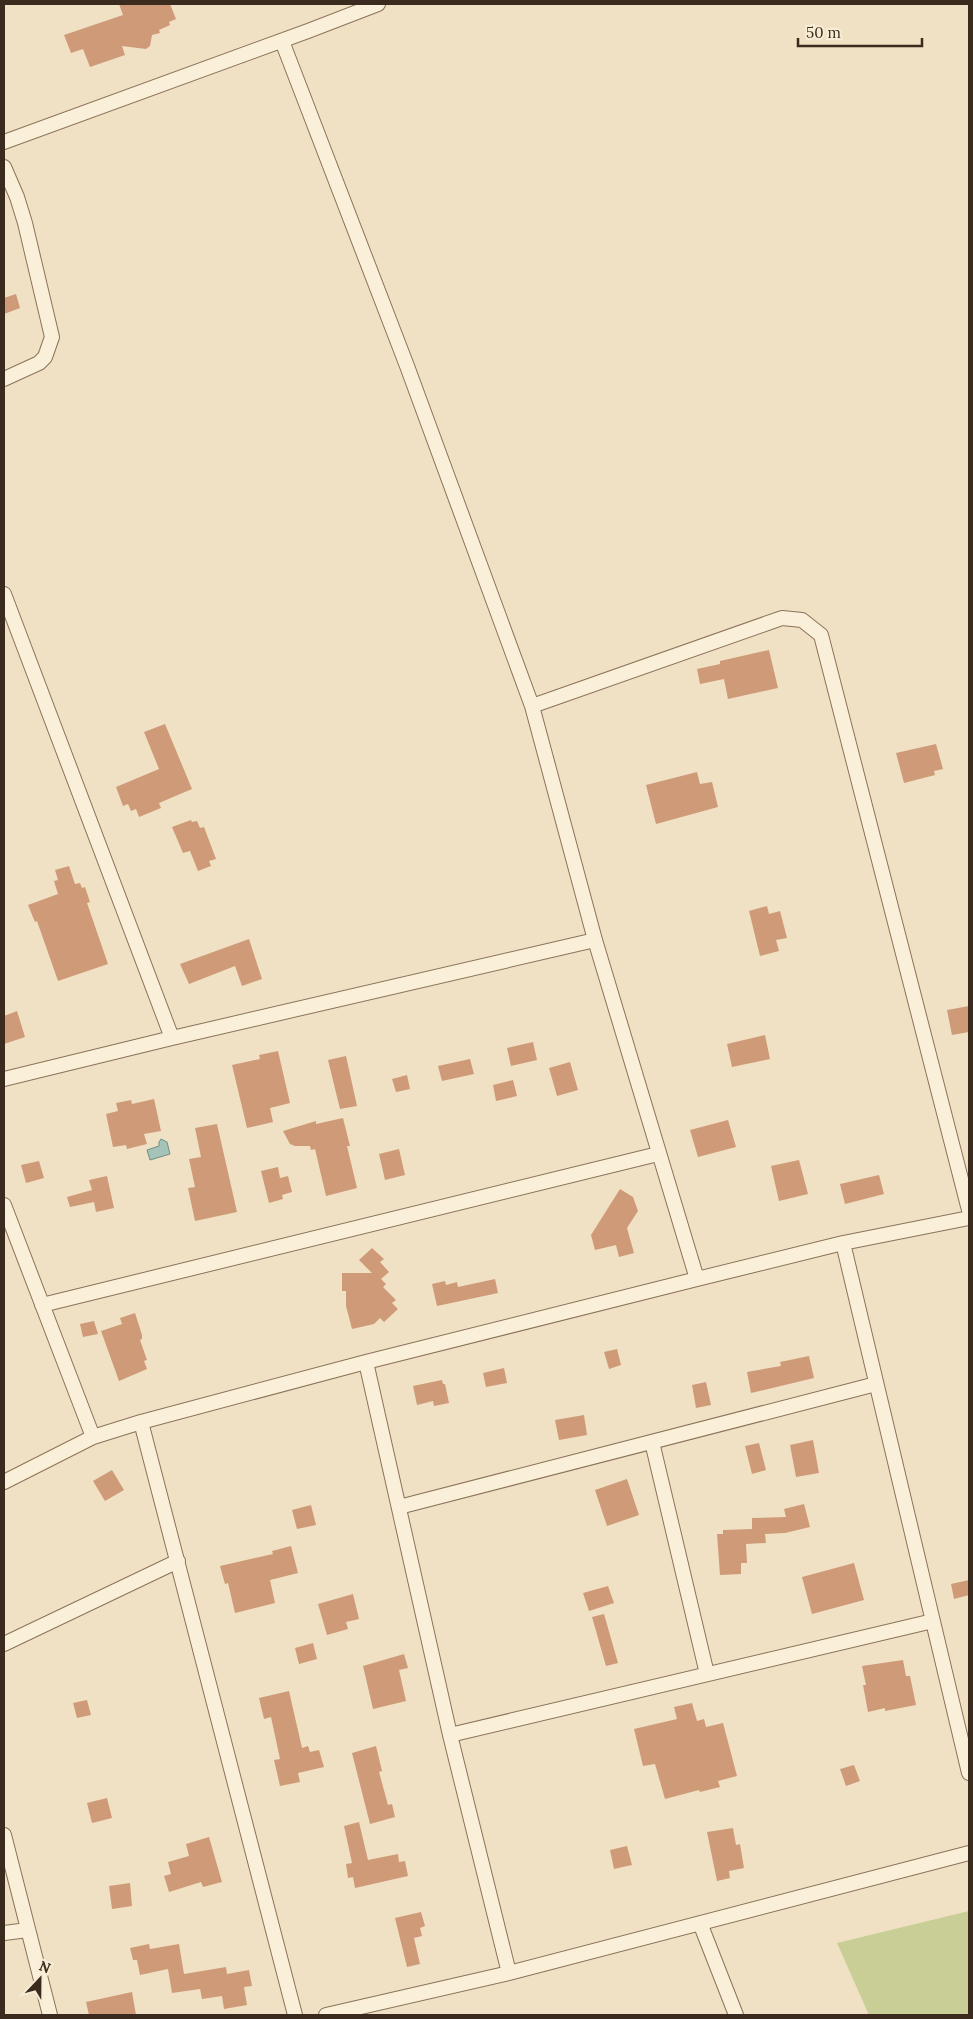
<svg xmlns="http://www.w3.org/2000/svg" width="973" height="2019" font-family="Lora,serif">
<rect width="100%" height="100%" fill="#f0e1c4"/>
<path fill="#c9ce97" d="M969,1911V2015H869L837,1943Z"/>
<path fill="#a6c3b9" stroke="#6c9187" d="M161,1139L167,1142L170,1154L150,1160L147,1150L159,1146V1142Z"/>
<path fill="#cf9a78" d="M119,4H170L176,19L169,22L170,25L159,30L160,33L152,35L150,46L146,49L122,46L125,55L90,67L83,49L71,53L64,35L123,15Z
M16,294L20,308L4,314V298Z
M769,650L778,688L728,699L724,679L700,684L697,669L720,664V661Z
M165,724L192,789L159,803L161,808L139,817L136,809L131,811L128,804L123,806L116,787L159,769L144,732Z
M936,744L943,769L934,771L935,775L904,783L896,753Z
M697,772L700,784L712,782L718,807L656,824L646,785Z
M191,820L192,822L197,821L200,828L204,827L216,859L209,861L211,866L198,871L190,851L183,853L172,827Z
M69,866L75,884L80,883L82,888L85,887L90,902L87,903L108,964L58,981L37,921L35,922L28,905L58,894L54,881L58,880L55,870Z
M767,906L769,914L780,911L787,938L776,940L779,951L760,956L749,911Z
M249,939L262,979L242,986L235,966L189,984L180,964Z
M969,1006V1032L952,1035L947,1010Z
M17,1011L25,1037L4,1044V1016Z
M765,1035L770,1059L732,1067L727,1044Z
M533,1042L537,1060L511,1066L507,1048Z
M278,1051L290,1103L270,1108L273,1122L247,1128L232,1065L260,1059L259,1055Z
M346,1056L357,1106L340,1109L328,1060Z
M470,1059L474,1074L442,1081L438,1066Z
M570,1062L578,1090L557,1096L549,1068Z
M407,1075L410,1089L396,1092L392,1079Z
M513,1080L517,1096L496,1101L493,1085Z
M154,1099L161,1131L144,1134L147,1144L127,1149L126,1145L113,1147L106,1114L118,1111L116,1103L131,1100L132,1104Z
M343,1118L350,1146H347L357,1188L326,1196L315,1149L311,1150L310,1146H295L290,1144L283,1131L316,1121V1124Z
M728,1120L736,1147L698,1157L690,1130Z
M217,1124L237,1212L195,1221L188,1188L195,1187L189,1159L201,1157L195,1128Z
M399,1149L405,1175L385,1180L379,1154Z
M799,1160L808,1194L779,1201L771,1166Z
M39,1161L44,1178L26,1183L21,1165Z
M278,1167L280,1178L288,1176L292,1192L282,1195L283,1199L269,1203L261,1171Z
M879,1175L884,1194L845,1204L840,1184Z
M107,1176L114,1208L96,1212L94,1202L70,1207L67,1197L92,1190L89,1180Z
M620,1189L633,1197L638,1211L627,1228L634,1253L619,1257L616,1245L595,1250L591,1235Z
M372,1248L384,1259L380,1262L389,1272L381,1279L386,1284L383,1287L396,1300L392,1303L398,1309L384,1322L380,1318L374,1324L352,1329L346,1306V1291H342V1273H372L359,1260Z
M495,1279L498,1293L437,1306L432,1284L445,1281L446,1285L457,1282L458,1287Z
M135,1313L142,1335V1339L140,1340L147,1360L144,1361L147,1369L119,1381L101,1331L122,1324L120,1318Z
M94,1321L98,1334L83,1337L80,1324Z
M617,1349L621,1365L609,1369L604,1352Z
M809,1356L814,1378L751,1393L747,1372L781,1366L780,1362Z
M504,1368L507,1383L486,1387L483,1373Z
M442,1380L443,1384H445L449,1403L434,1406L433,1401L417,1405L413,1386Z
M706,1382L711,1405L696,1408L692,1385Z
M584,1415L587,1435L559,1440L555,1420Z
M813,1440L819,1473L796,1477L790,1445Z
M759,1443L766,1470L752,1474L745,1446Z
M112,1470L124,1490L105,1501L93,1481Z
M627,1479L639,1515L607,1526L595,1490Z
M804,1504L810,1527L785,1533L765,1534L766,1543L746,1544L747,1563H741V1574L720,1575L717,1534H723V1530L752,1529V1518L786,1517L784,1509Z
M311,1505L316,1525L297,1529L292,1510Z
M291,1546L298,1573L270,1580L275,1603L235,1613L228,1583L225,1584L220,1566L273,1554L272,1551Z
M854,1563L864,1600L812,1614L802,1577Z
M969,1580V1595L954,1599L951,1584Z
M608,1586L614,1603L589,1611L583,1593Z
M353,1594L359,1619L346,1622L348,1629L327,1635L318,1604Z
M604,1614L618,1663L606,1666L592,1617Z
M313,1643L317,1659L299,1664L295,1648Z
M404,1654L408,1668L399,1670L406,1701L373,1709L363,1666Z
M903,1660L906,1676H910L916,1705L885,1711V1708L868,1712L863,1685H866L862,1666Z
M289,1691L302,1748L308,1746L310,1752L319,1750L324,1767L298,1773L300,1782L280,1786L274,1760L280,1759L271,1717L264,1719L259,1698Z
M87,1700L91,1715L77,1718L73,1703Z
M692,1703L697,1721L704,1719L706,1727L723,1723L737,1776L718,1781L720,1787L700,1792L699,1790L665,1799L655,1764L643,1766L634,1729L677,1719L674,1707Z
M376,1746L382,1771L379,1772L388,1805L392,1804L395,1817L370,1824L352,1753Z
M854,1765L860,1781L846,1786L840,1769Z
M107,1798L112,1818L92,1823L87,1803Z
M359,1822L368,1860L398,1854L399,1862L405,1861L408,1876L355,1888L353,1877L348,1878L346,1864L352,1863L344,1826Z
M733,1828L736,1845L740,1844L744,1868L729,1871L730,1878L717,1881L707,1832Z
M209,1837L222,1882L203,1887L201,1882L169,1892L164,1876L171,1874L168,1862L189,1856L186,1844Z
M627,1846L632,1865L614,1869L610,1850Z
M130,1883L132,1906L112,1909L109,1886Z
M421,1912L425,1926L420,1928L422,1936L414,1938L420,1964L407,1967L395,1918Z
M149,1944L150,1949L179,1944L184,1974L226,1967L227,1974L249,1970L252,1986L244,1987L247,2005L224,2009L222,1996L202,1999L200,1989L172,1993L168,1969L140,1975L137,1960H133L130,1948Z
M132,1992L136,2015H89L86,2002Z"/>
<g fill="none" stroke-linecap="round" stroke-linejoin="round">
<defs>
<path id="street" d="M282,41L407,366L532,706
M4,142L308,31L378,4
M4,167L17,197L25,223L52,337L45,357L39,363L4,379
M4,594L172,1038
M4,1079L172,1038L595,940
M4,1205L93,1437
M843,1243L969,1773
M697,1279L595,940L532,706L782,618L802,620L821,635L969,1210
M42,1305L658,1154
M366,1362L450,1735L509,1973
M141,1422L295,2015
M652,1442L707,1674
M4,1482L93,1437L141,1422L366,1362L697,1279L843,1243L969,1218
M399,1507L876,1384
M4,1644L178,1561
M450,1735L933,1621
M4,1835L50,2015
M700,1923L736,2015
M4,1933L28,1930
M326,2015L509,1973L969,1853"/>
</defs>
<use href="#street" stroke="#8b7359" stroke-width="16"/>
<use href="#street" stroke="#faefd8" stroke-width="14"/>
</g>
<rect width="973" height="2019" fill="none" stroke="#3a2b1e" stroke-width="10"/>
<g transform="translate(40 1979) rotate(22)" stroke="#f7ecd4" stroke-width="4" paint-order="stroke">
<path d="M0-4L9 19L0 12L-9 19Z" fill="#3a2b1e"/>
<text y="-8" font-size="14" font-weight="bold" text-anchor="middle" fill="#3a2b1e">N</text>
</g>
<path d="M798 38v8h124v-8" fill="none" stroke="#3a2b1e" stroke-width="2.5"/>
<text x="806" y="38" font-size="15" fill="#3a2b1e" stroke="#f7ecd4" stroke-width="4" paint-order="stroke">50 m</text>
</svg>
